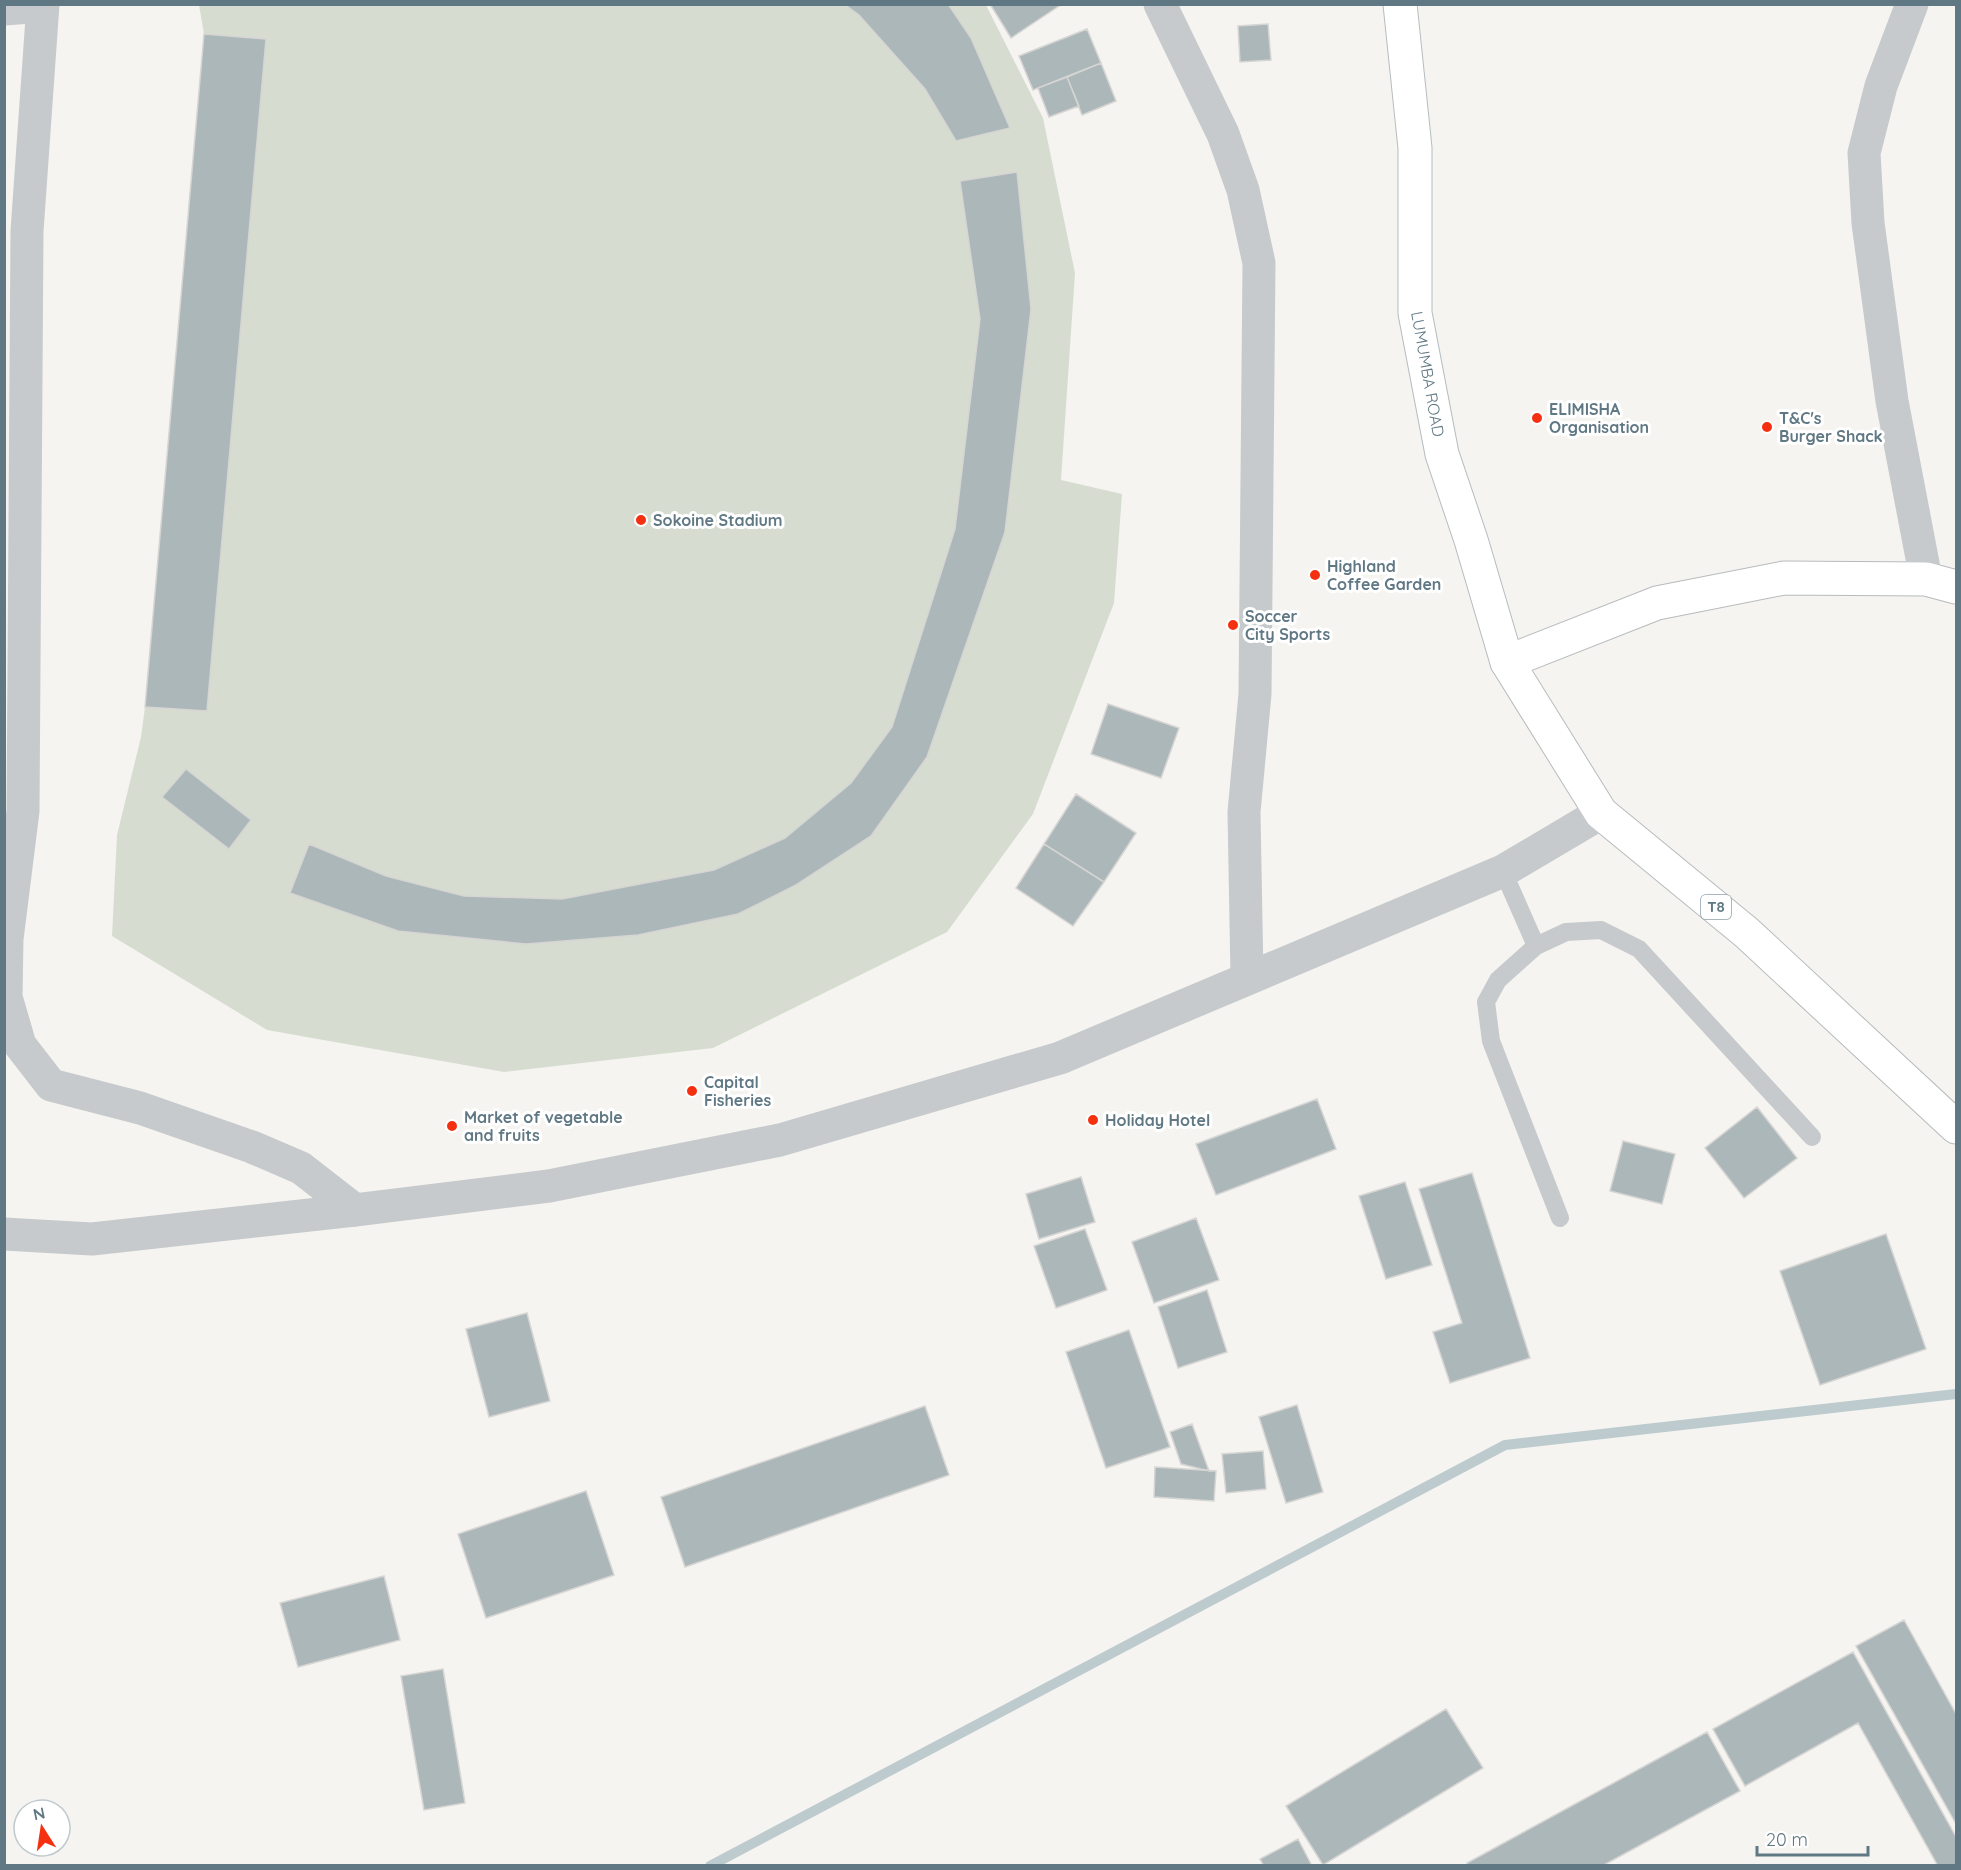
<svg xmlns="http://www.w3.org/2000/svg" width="1961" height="1870" font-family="Quicksand,sans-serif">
<rect width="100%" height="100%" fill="#f5f4f0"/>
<path fill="#d6ddd0" d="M199,5H986L1043,118L1075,273L1061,480L1122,494L1114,603L1033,814L947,932L713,1048L504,1072L267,1030L112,936L117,835L141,737L145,707L204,34Z"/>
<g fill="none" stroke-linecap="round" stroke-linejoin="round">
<path stroke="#bdcbcf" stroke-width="10" d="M710,1866L1505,1445L1956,1394"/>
</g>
<path fill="#acb7ba" stroke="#d6d5d3" stroke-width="1.5" d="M844,4H948L971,38L1010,128L956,141L925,89L859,15Z
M990,4H1062L1011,38Z
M1268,24L1271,60L1240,62L1238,26Z
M1087,29L1101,63L1033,90L1019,56Z
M204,34L266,39L207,711L145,707Z
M1101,63L1116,101L1082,115L1067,77Z
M1067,77L1079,106L1049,117L1038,88Z
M1017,172L1031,309L1005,532L927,757L871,836L796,885L738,914L638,935L526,944L398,931L290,893L309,844L386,876L464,896L562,899L645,883L714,870L785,838L851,783L892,727L955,529L980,319L960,181Z
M1108,704L1179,728L1161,778L1091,754Z
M186,769L251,820L229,849L162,797Z
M1076,794L1136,833L1104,882L1044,844Z
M1044,844L1104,882L1073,926L1016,888Z
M1317,1099L1336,1149L1216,1195L1196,1144Z
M1757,1107L1797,1158L1744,1198L1705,1148Z
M1623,1141L1675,1154L1662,1204L1610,1191Z
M1472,1173L1530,1358L1450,1383L1433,1332L1462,1323L1419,1189Z
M1081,1177L1095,1222L1039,1239L1026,1194Z
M1405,1182L1432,1265L1386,1279L1359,1196Z
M1196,1218L1219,1280L1154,1303L1132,1242Z
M1085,1229L1107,1290L1056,1308L1034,1246Z
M1886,1234L1926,1349L1820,1385L1780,1271Z
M1207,1290L1227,1352L1178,1368L1158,1307Z
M527,1313L550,1401L489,1417L466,1329Z
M1129,1330L1170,1447L1106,1468L1066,1352Z
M1297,1405L1323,1492L1286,1503L1259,1417Z
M925,1406L949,1475L685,1567L661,1497Z
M1192,1424L1209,1471L1181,1464L1170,1432Z
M1263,1451L1266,1489L1226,1493L1222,1454Z
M1155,1467L1216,1471L1214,1501L1154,1497Z
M586,1491L614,1575L486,1618L458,1534Z
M384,1576L400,1640L298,1667L280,1603Z
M1904,1620L1956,1714V1824L1856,1646Z
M1853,1652L1956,1837V1866H1938L1858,1723L1745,1786L1713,1729Z
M443,1669L465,1803L424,1810L401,1676Z
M1446,1709L1483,1768L1323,1865L1286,1806Z
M1707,1732L1740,1791L1602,1866H1469L1467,1863Z
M1298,1839L1312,1866H1264L1260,1859Z"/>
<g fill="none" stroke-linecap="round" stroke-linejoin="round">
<defs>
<path id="secondary" d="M1400,4L1415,148V313L1442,454L1471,540L1507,662"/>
<path id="trunk" d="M1956,587L1926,579L1784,578L1657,603L1507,662L1601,813L1747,933L1956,1127"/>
</defs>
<use href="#secondary" stroke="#b5bcbf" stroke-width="35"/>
<use href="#trunk" stroke="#b7bbbd" stroke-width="35"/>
<path stroke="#c6cacc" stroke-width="18" d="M1503,871L1536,946
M1560,1218L1491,1041L1486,1002L1498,980L1536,946L1566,932L1601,930L1639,949L1812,1137"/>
<path stroke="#c6cacc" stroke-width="33" d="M43,4L27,231L23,811L7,939L6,997L20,1045L51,1085L140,1108L252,1147L301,1168L355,1210
M1160,4L1223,134L1243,190L1259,263L1255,694L1244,812L1247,977
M1912,4L1881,86L1864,153L1868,223L1892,401L1926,579
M4,9L43,6"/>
<path stroke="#c6cacc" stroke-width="33" d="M4,1234L92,1239L355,1210L549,1186L780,1140L1060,1058L1503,871L1601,813"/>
<use href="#secondary" stroke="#fff" stroke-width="33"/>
<use href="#trunk" stroke="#fff" stroke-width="33"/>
</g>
<g fill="#f53010" stroke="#fff" stroke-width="2">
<circle cx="1537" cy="418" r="6"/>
<circle cx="1767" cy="427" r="6"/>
<circle cx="641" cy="520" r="6"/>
<circle cx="1315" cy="575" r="6"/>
<circle cx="1233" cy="625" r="6"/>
<circle cx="692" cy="1091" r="6"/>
<circle cx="1093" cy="1120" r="6"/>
<circle cx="452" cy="1126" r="6"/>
</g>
<g text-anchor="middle" stroke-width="6" stroke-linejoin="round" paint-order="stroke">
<rect fill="#fff" stroke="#90a0a9" stroke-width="1.5" x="1701" y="895" width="30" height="24" rx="4.5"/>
<g font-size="15" font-weight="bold" fill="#607884">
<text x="1716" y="912">T8</text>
</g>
<g font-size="16" fill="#607884" stroke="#fff">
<text transform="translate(1428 374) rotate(80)" y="6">LUMUMBA ROAD</text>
</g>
<g font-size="16" font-weight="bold" fill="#607884" stroke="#fff" text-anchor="start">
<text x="1549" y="415">ELIMISHA<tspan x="1549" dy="18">Organisation</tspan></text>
<text x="1779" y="424">T&amp;C's<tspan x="1779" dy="18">Burger Shack</tspan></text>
<text x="653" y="526">Sokoine Stadium</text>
<text x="1327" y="572">Highland<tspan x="1327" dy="18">Coffee Garden</tspan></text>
<text x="1245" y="622">Soccer<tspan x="1245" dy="18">City Sports</tspan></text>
<text x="704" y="1088">Capital<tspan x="704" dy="18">Fisheries</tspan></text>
<text x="464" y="1123">Market of vegetable<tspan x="464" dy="18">and fruits</tspan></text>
<text x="1105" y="1126">Holiday Hotel</text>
</g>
</g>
<rect width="1961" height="1870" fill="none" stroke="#607884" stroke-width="12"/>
<g transform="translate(42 1828) rotate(348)"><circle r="28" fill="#ffffff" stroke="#bfc9ce" stroke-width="1.5"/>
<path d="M0-4.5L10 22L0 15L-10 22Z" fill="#f53010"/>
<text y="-9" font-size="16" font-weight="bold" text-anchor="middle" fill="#607884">N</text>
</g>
<path d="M1757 1846v9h111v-9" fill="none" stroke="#607884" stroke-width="3"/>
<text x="1766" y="1846" font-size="18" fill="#607884" stroke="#ffffff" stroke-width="4.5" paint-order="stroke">20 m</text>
</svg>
